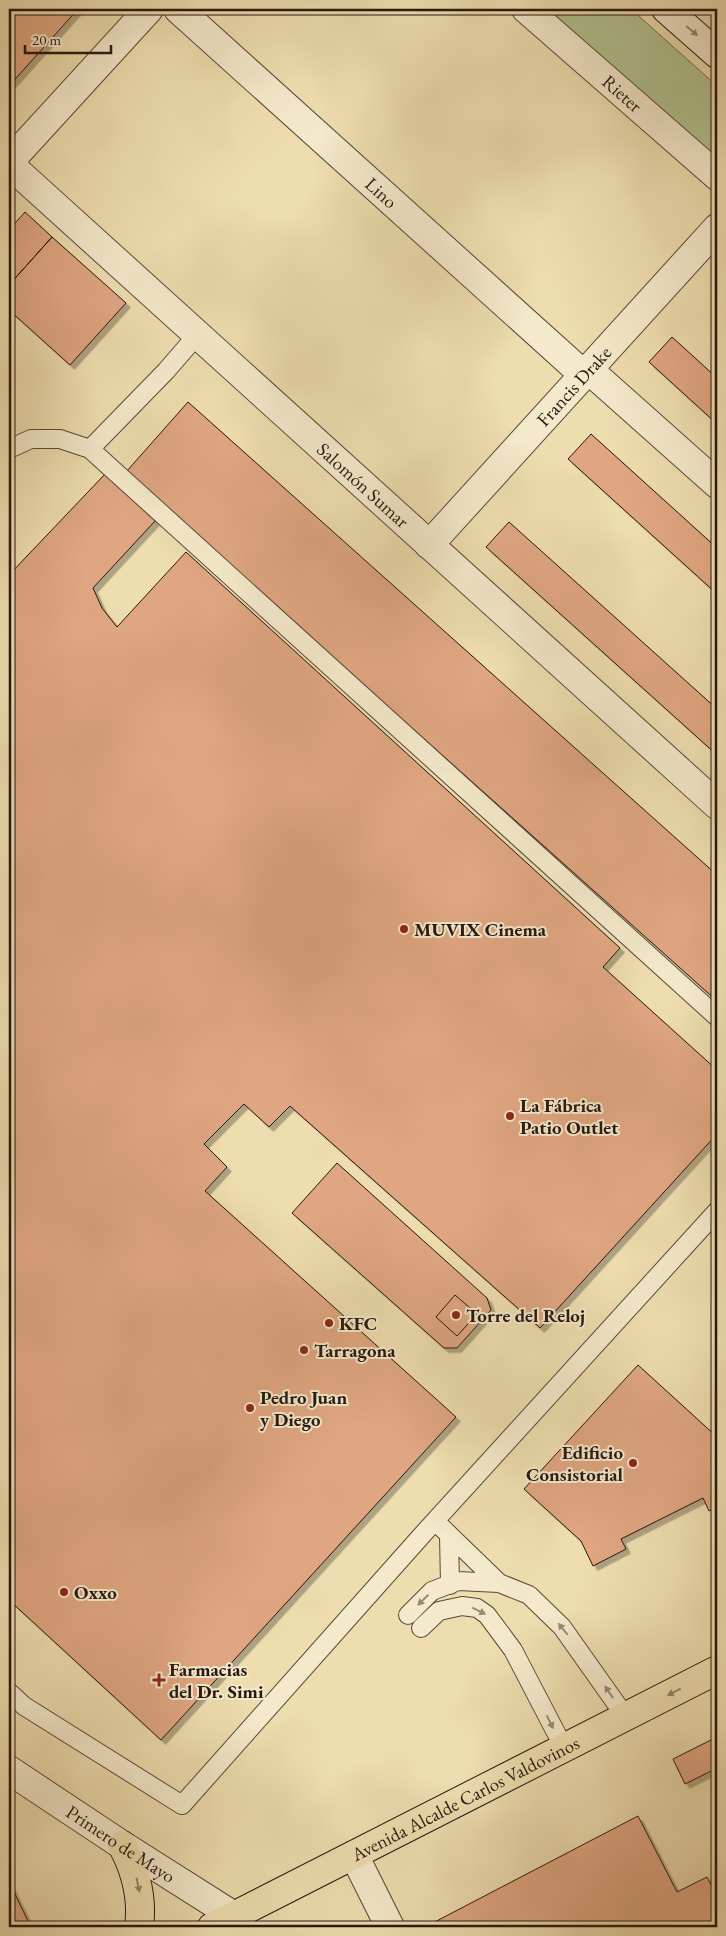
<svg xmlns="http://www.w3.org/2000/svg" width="726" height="1936" font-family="'EB Garamond',serif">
<defs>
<filter id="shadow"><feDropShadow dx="4.5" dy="4.5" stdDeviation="0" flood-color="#0004"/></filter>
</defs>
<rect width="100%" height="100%" fill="#eeddaf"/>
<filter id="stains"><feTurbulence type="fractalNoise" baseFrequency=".004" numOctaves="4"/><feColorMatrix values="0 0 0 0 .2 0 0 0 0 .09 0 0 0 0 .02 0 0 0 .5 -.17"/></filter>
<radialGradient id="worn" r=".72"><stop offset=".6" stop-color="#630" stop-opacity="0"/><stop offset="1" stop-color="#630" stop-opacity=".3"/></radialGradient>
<path fill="#b2c290" stroke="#6c6c50" d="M541,9H631L717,86V164Z"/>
<path fill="#dfa681" stroke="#271711" filter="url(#shadow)" d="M9,9H78L9,86Z
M25,212L52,237L9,285V230Z
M52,237L126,303L70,365L9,310V285Z
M672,337L717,378V424L649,362Z
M188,402L717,875V1001L126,472Z
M591,434L717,548V594L568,459Z
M106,473L155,521L93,588L102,608L117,627L186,552L620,948L603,967L717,1070V1134L540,1328L290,1106L269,1127L244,1104L204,1144L227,1167L205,1191L456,1417L161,1740L9,1600V611L12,607L9,604V575Z
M509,522L717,709V755L486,547Z
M337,1163L487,1298L491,1310L457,1348H444L292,1213Z
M455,1295L477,1314L457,1336L436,1317Z
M638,1365L717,1437V1506L709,1511L703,1498L621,1539L626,1549L593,1566L581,1541L524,1489Z
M717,1737V1768L685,1784L673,1759Z
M638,1816L677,1892L707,1877L717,1896V1927H425Z
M9,1882L28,1921L16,1927H9Z"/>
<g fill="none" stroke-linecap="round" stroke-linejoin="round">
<defs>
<path id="service" d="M9,449L31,439H60L90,449L717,1017
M90,449L166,371L198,334
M435,1521L499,1583
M449,1535L450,1585
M408,1615L432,1591L458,1581L499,1583L529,1595L562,1627L625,1716
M421,1628L439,1611L462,1606L477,1608L487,1615L513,1650L564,1748
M9,1692L24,1706L182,1805L423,1534L717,1211"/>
<g id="minor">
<path id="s1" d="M178,9L584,375"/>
<path id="s2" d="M526,9L717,176"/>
<path d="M9,162L149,9"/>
<path id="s3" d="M9,164L717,805"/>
<path d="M589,370L717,484"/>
<path id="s4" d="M429,545L717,228"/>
</g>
<g id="tertiary">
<path id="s5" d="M9,1770L122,1845L234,1916"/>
<path d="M354,1855L390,1927"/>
</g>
<path id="secondary" d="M666,9L717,54"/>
<g id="primary">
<path d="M122,1845C136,1871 143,1897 139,1927"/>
<path id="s6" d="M212,1927L717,1670"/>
</g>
</defs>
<use href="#service" stroke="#594838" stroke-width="20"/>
<use href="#minor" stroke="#594838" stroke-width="30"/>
<use href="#tertiary" stroke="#594838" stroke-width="30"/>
<use href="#secondary" stroke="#271711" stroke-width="30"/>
<use href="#primary" stroke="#271711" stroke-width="30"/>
<use href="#service" stroke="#f4e9cb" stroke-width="18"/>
<use href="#minor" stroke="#f4e9cb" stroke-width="28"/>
<use href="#tertiary" stroke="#f4e9cb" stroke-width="28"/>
<use href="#secondary" stroke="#f4e9cb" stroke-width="28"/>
<use href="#primary" stroke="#eeddaf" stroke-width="28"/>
</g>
<defs><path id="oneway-solid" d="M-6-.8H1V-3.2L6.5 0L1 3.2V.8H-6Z" transform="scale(1.25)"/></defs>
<g fill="#988a77">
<use href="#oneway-solid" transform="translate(692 31) rotate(41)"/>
<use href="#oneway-solid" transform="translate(423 1600) rotate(136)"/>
<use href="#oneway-solid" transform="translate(479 1611) rotate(26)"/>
<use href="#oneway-solid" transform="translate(563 1629) rotate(-129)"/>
<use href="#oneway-solid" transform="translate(609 1692) rotate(-124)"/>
<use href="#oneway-solid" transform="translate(550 1722) rotate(63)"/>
</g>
<g fill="#948468">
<use href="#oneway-solid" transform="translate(674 1692) rotate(153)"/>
<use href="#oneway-solid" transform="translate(138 1885) rotate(78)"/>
</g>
<g fill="#8f2418" stroke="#f4e9cb" stroke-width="2">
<circle cx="404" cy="929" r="5"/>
<circle cx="510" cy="1116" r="5"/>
<circle cx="456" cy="1315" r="5"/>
<circle cx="329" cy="1323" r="5"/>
<circle cx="304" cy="1350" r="5"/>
<circle cx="250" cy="1408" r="5"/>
<circle cx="633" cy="1463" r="5"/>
<circle cx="64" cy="1592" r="5"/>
<path d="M156.5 1672.5h5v5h5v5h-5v5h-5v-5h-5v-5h5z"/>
</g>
<g text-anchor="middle" stroke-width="4" stroke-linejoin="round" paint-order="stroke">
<g font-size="19" fill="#271711" stroke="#f4e9cb">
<text dy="7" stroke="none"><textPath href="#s2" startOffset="128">Rieter</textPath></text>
<text dy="7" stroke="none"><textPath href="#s1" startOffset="274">Lino</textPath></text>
<text dy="7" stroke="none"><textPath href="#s4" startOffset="215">Francis Drake</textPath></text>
<text dy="7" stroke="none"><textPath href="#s3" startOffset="478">Salomón Sumar</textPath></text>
<text dy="7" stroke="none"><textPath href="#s6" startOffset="284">Avenida Alcalde Carlos Valdovinos</textPath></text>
<text dy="7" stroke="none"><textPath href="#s5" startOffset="134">Primero de Mayo</textPath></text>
</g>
<g font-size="19" font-weight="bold" fill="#271711" stroke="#f4e9cb" text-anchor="start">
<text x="414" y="936">MUVIX Cinema</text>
<text x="520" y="1112">La Fábrica<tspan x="520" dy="22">Patio Outlet</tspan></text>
<text x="466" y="1322">Torre del Reloj</text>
<text x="339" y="1330">KFC</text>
<text x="314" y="1357">Tarragona</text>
<text x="260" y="1404">Pedro Juan<tspan x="260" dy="22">y Diego</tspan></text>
<text x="623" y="1459" text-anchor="end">Edificio<tspan x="623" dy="22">Consistorial</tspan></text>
<text x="74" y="1599">Oxxo</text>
<text x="169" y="1676">Farmacias<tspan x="169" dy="22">del Dr. Simi</tspan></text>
</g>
</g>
<rect width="726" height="1936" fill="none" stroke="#eeddaf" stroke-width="30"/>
<rect x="10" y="10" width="706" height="1916" fill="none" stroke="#271711" stroke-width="2.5"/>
<rect x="15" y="15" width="696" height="1906" fill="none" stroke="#271711"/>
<path d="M25 45v8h86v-8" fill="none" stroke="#271711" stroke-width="2.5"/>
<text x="32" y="45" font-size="15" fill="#271711" stroke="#f4e9cb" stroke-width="4" paint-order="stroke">20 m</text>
<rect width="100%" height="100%" filter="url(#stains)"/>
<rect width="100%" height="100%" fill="url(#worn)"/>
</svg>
